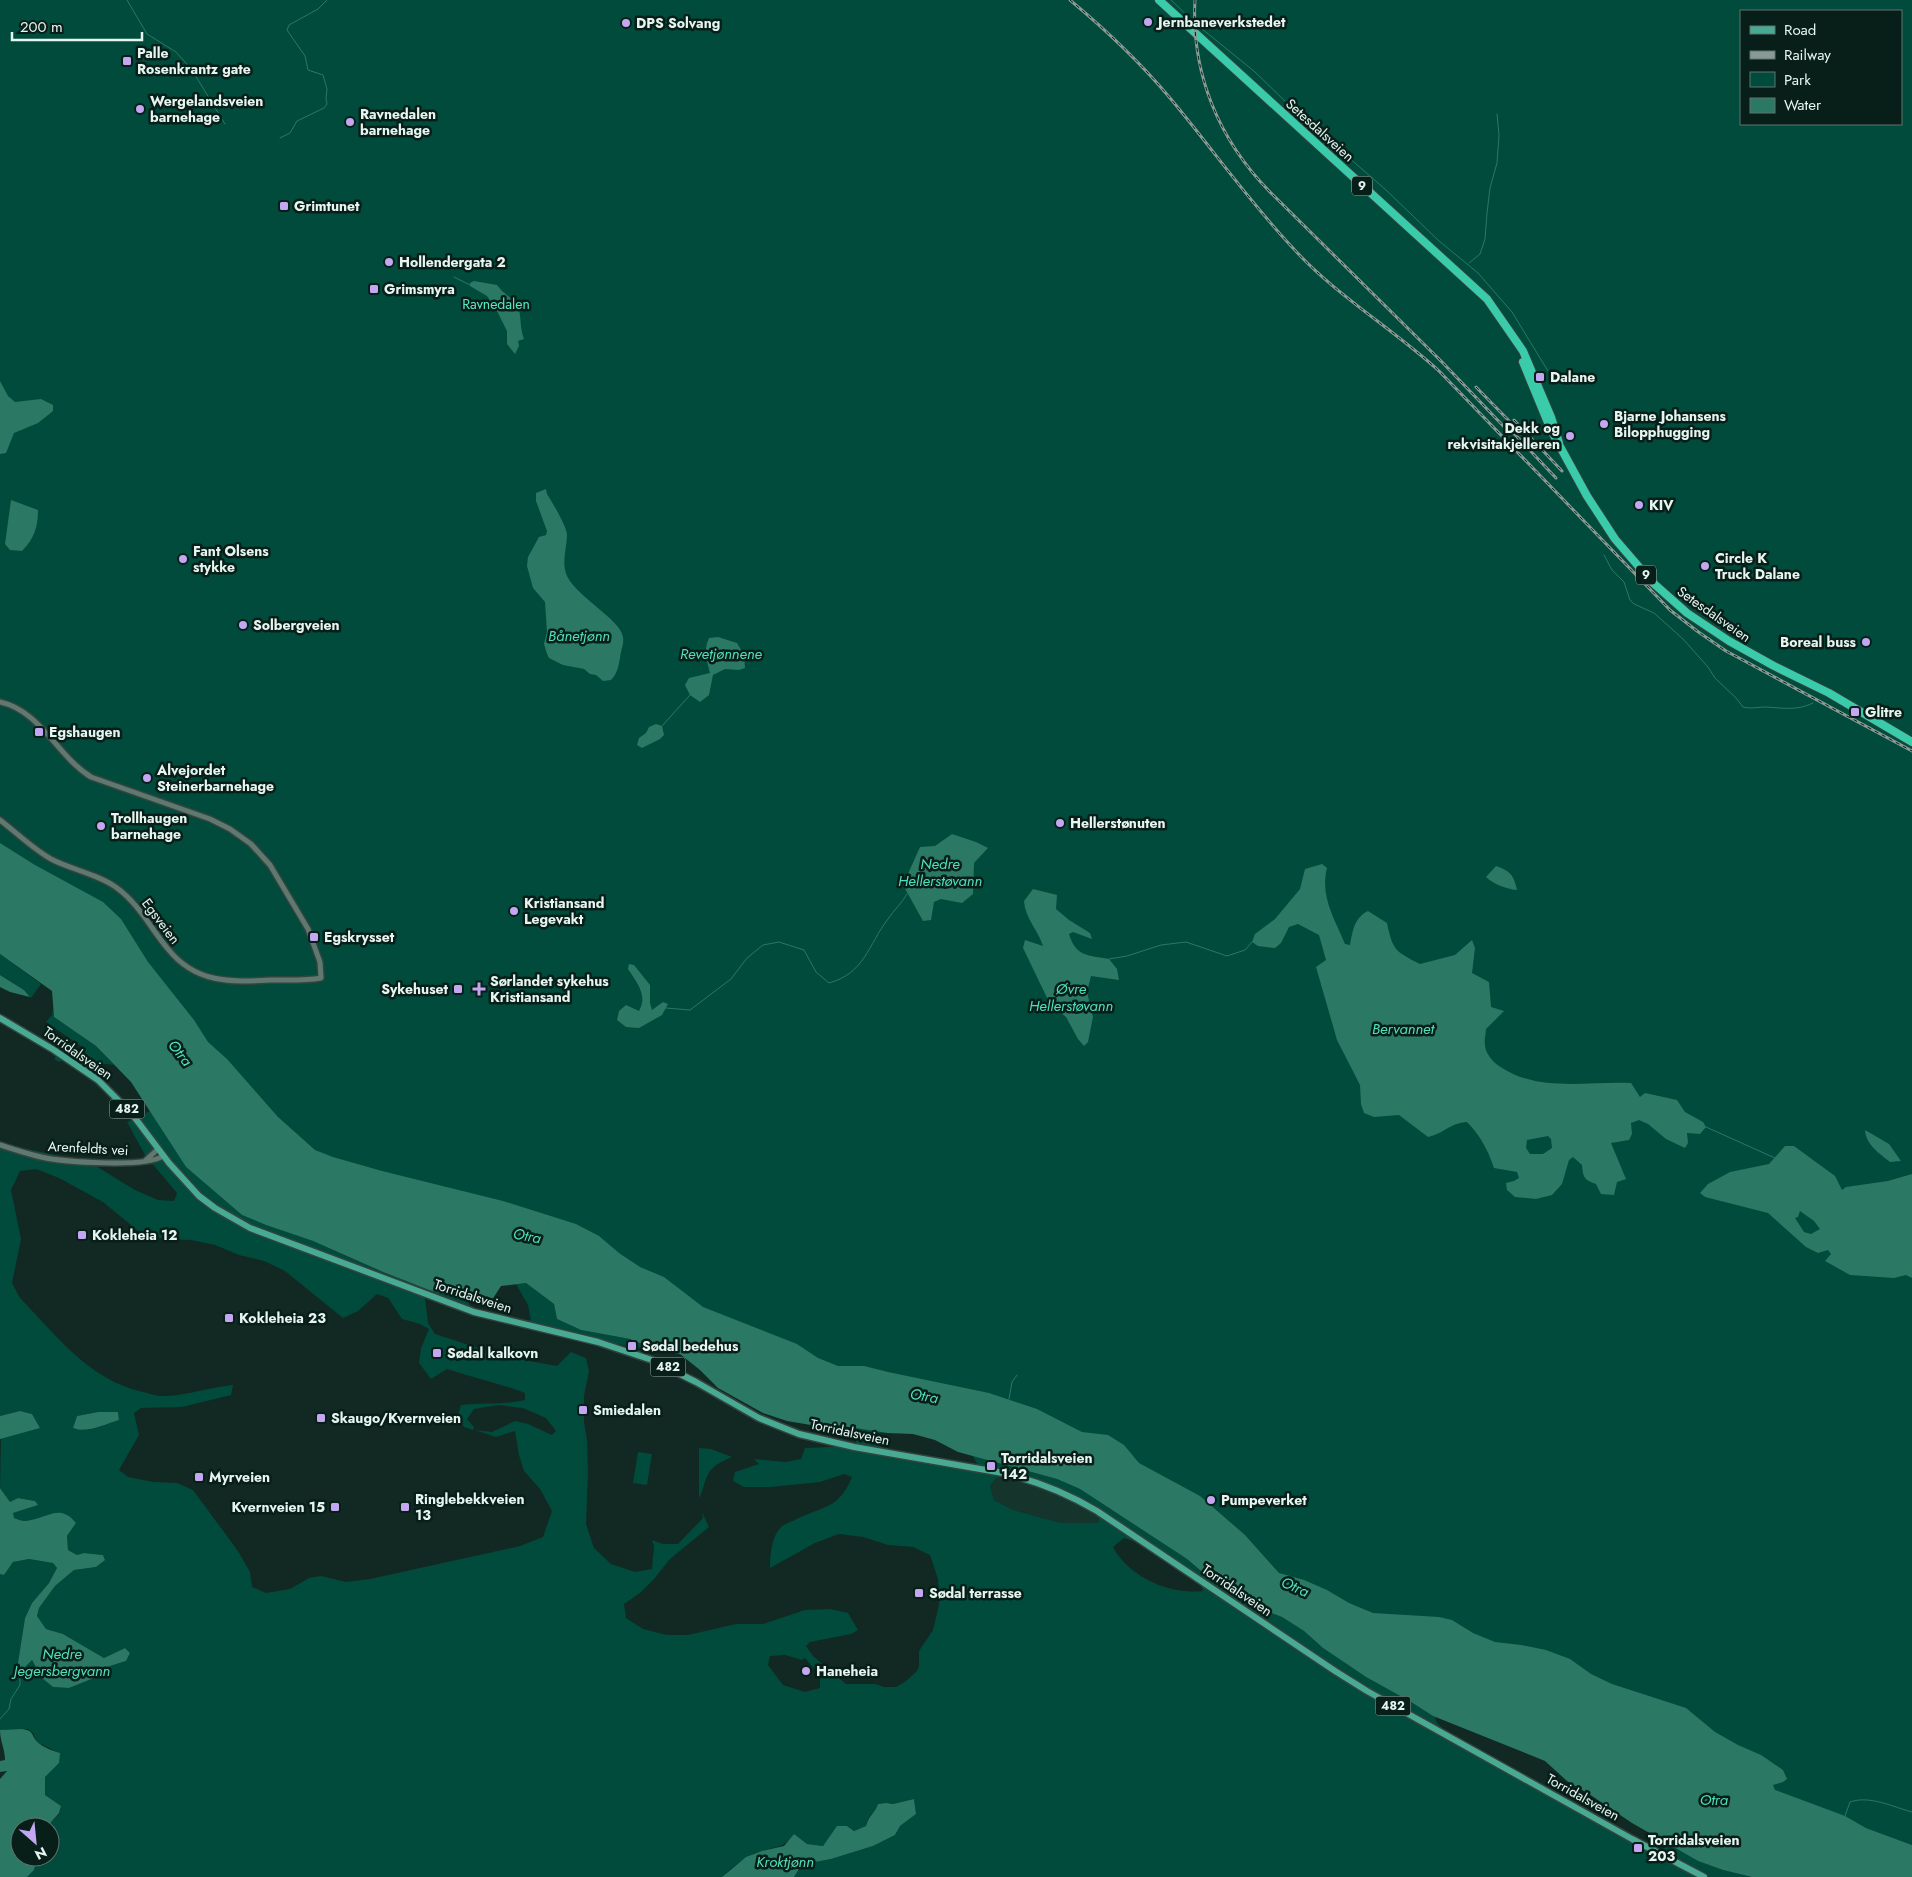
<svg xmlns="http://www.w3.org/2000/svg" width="1912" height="1877" font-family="Jost,sans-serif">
<rect width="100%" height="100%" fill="#122822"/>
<path fill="#14342c" d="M1001,1472L1024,1474L1086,1501L1089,1509L1099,1518L1098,1523H1061L1013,1510L994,1500L990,1486Z"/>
<path fill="#014b3c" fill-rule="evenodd" d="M0,0H1912V1845L1866,1828L1842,1815L1811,1847L1324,1618L1154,1506L847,1392L316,1174L0,877ZM1741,11H1901V124H1741Z
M0,954L41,984L31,998L24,990L0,975Z
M53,1008L54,1017L96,1046L114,1065L64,1059L59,1062L54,1059L60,1052L85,1057V1049L46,1022L52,1015Z
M150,1111L186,1167L242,1215L266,1225L313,1241L383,1272L429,1290L470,1299L468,1301L471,1309L498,1318L519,1323L531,1320L528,1305L516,1284L526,1283L554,1304L557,1319L581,1330L630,1339L656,1350C579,1339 504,1323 431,1297L425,1298L428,1323L435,1334L506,1357L557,1366L571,1352L586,1358L589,1371L584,1396V1422L587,1440L588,1473L586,1524L594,1548L611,1564L635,1572L652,1569L654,1546L652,1540L663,1544H678L703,1518L702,1512L709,1527L670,1559L654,1579L640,1593L624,1604L626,1618L643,1629L667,1635H688L736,1624H763L805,1610L830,1609L848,1613L858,1630L851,1634L810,1642L806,1646L813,1656L846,1684H875L884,1687H896L906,1681L917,1671L919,1666V1651L933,1630L939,1605L938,1579L930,1555L913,1547L888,1545L863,1537L839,1534L815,1543L770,1568C770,1556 771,1537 781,1527C784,1524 791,1522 795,1520C821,1506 839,1510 852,1477L844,1474L820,1482L771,1487H744L733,1481L735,1472L759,1464L754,1459L786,1462L801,1459L805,1448L855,1446L857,1436L853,1427L885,1433H877L873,1441L890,1454L914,1460L962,1468L978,1465L972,1455L1057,1479L1080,1489L1187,1559L1207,1576L1228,1590L1258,1608L1282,1617L1304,1631L1323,1648L1366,1677L1411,1702L1435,1717L1437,1723L1450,1735L1466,1743L1502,1768L1526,1777L1570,1801L1613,1828L1656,1852L1665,1847L1666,1842L1698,1861L1723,1870L1752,1877H794L799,1869L805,1864L831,1859L873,1846L895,1835L900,1826L916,1814L914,1799L893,1804L886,1803L878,1804C875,1813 868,1815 866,1826L854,1831L847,1826L837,1827L823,1846L807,1844L794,1835C781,1849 780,1845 763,1851C747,1855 733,1866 722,1877H27L34,1870L37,1857H50V1827H47L59,1814L61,1806L45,1795V1777L59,1763V1753L37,1742L33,1733L28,1729L0,1730V1574L4,1575L13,1562L29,1559L53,1563L57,1568L49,1583L32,1603L25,1618L17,1669L20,1671L32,1660L42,1678L53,1687L69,1688L94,1678L110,1666L126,1661L130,1653L125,1648L104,1658L63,1634L46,1629L37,1616L39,1608L55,1586L74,1570L96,1567L105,1559L103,1555L84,1553L77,1555L68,1550L67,1536L76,1523C59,1502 46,1521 25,1521C21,1521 17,1519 13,1518V1513L37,1505L35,1501L18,1498L10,1502L0,1488L1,1437L40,1428L32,1414L20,1411L0,1416V1143L91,1163L135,1190L158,1200L174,1201L177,1193L145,1155L127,1122ZM36,1169L59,1178L103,1202L142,1234L166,1239L191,1240L215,1245L239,1255L264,1261L285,1271L343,1318L358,1311L377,1294L388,1298L402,1319L420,1324L429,1329L421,1348L419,1363L431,1379L447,1369C473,1378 499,1383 525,1393V1400C504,1405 483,1402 461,1405L457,1418L464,1427L473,1430L474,1427L467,1419L474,1409L499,1405L523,1408L546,1418L556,1431L552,1435L528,1424L515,1421L492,1432L475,1430L496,1437L515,1431L519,1455L524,1471L540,1489L552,1511L543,1537L520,1546L370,1579L346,1582L321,1576L309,1578L290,1589L266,1593L252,1587L250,1572L238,1551L193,1490L177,1483L153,1482L128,1477L119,1470L139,1435L134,1413L141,1408L182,1407L231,1395L233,1385C211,1387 182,1397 161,1396C155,1396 149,1393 143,1392C89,1380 57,1336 20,1298L12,1283L21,1239L11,1190L20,1171ZM98,1412H118L119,1419C107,1425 86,1434 73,1428L77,1416ZM1001,1472L1024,1474L1086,1501L1089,1509L1099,1518L1098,1523H1061L1013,1510L994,1500L990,1486ZM1124,1538C1145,1544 1186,1561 1199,1580C1201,1582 1202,1587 1203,1591C1170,1595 1129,1577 1113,1547ZM785,1655L802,1660L805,1658L820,1676V1688L805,1692L783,1685L768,1665L770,1656Z
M699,1448L711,1449L732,1457C721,1462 710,1466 706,1479C703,1486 703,1492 699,1498Z
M638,1452L652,1454L647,1485L633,1483Z"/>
<path fill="#2b7865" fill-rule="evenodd" d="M474,281L497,285L502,291L517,303C522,315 519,326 524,339L518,341L519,346L515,354L507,344V331L496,309L487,296L470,286V283Z
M0,381L8,396L15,402L41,399L53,405V411L38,423L14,433L6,453L0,454Z
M546,489L547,494C552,502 566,525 567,534C567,549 561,562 567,576C577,597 621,620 623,637C624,643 622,647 621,652C619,662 619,672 611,680L603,681L596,675L590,674L584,669L563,665L549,658L547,654L544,644L547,632L545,602L533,588L527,566L528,557L539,537L546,535L547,531L536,501V493Z
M11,500L38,510C38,527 34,539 22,551L10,550L5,544Z
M718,637L737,643L744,655L745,668L739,670L725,669L713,675L709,695L700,702L690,695L685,685L689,678L710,673C707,661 703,651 709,638Z
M656,724L662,726L664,735L660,739L642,748L637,745L639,738L646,733L649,727Z
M952,834L976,842L988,848L974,863L973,894L962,903L941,899L934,902L931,920L923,921L903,885L920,847L935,846Z
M0,843L35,865L103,902L121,919L148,962L194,1020L208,1042L227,1059L278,1117L315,1150L333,1157L382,1171L503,1201L576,1224L599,1236L619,1253L640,1267L664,1277L703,1307L797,1344L818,1358L838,1366H864L888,1372L989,1393L1037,1409L1082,1432L1108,1435L1124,1445L1139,1463L1200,1496L1245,1535L1279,1573L1304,1580L1327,1590L1349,1603L1373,1613L1439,1617L1452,1620L1473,1633L1495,1642L1521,1645L1546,1650L1570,1659L1591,1674L1612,1684L1686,1708L1715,1732L1738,1745L1761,1755L1783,1770L1787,1779L1783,1782L1773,1785L1775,1790L1845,1816L1866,1828L1912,1845V1877H1752L1723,1870L1698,1861L1632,1823L1589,1794L1567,1781L1545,1761L1433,1716L1411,1702L1366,1677L1323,1648L1304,1631L1282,1617L1258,1608L1228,1590L1207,1576L1187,1559L1080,1489L1057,1479L958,1452L935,1440L913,1434L887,1433L836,1425H811L787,1421L763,1413L718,1388L700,1370L680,1354L656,1350L630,1339L581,1330L557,1319L554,1304L526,1283L501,1286L492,1300L454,1297L429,1290L383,1272L313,1241L266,1225L242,1215L186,1167L131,1082L96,1046L54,1017L52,991L0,954Z
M1322,864L1327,868C1320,897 1334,917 1345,944L1350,945C1353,930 1354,918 1368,911L1387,923C1393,951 1395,951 1420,964L1455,955L1472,940L1475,948L1472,973L1489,982L1491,1007L1504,1011L1486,1029C1486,1034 1484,1040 1485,1045C1485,1053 1493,1062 1499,1066C1538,1093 1587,1081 1631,1083L1640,1097L1645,1093L1677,1100L1685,1112L1703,1122L1706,1127L1700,1134L1687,1133L1688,1143L1685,1148L1666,1139L1648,1124L1639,1120L1631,1123L1632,1134L1629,1140L1611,1143L1626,1179L1617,1182L1614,1195L1601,1194L1596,1184C1584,1180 1583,1177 1582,1165L1573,1157L1569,1160L1562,1184L1552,1195L1536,1199L1515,1197L1507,1190L1506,1183L1514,1181L1519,1178L1517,1172L1494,1168C1488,1150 1480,1135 1467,1122C1450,1123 1443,1134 1428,1137L1399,1115L1374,1117L1364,1113L1361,1104L1360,1085L1337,1040L1316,967L1326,960L1319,935L1298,924L1289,927L1281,943L1275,948L1258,946L1252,942L1255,934L1275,919L1300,889L1305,869ZM1548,1136L1551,1139L1552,1148L1543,1154H1530L1526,1148L1527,1140Z
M1496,866C1510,871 1514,875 1517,890C1506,889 1493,884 1486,877Z
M1033,889L1057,895L1056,909L1069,920L1090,933L1092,939L1073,932L1069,934C1076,957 1088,955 1109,959L1117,969L1119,980L1091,976L1087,992L1093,1017L1088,1042L1084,1046L1078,1039L1066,1017L1050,1004L1023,948L1025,940L1043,946C1038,930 1025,918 1024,901Z
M629,964L634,965L650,985V1003L652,1010L663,1002L668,1004L662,1015L639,1028L626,1027L617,1020L619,1011L626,1005L639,1011C648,995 637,983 628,969Z
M0,975L24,990L30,997L10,992L0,987Z
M1865,1130L1889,1144L1901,1161L1890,1162C1879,1153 1866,1145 1865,1130Z
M1785,1146H1794L1835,1176L1842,1190L1846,1187L1888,1181L1912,1174V1278L1906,1275L1894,1278L1850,1275L1825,1261L1831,1254L1828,1250L1818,1253L1806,1247L1768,1213L1705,1197L1700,1193L1708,1184L1730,1172L1769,1164ZM1800,1211L1814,1221L1820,1229L1811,1234L1804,1232L1795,1218L1798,1217Z
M20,1411L32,1414L40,1428L0,1439V1416Z
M98,1412H118L119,1420C106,1424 87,1434 73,1428L77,1416Z
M0,1488L10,1502L18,1498L35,1501L38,1505L13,1513L14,1518C17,1519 22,1521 25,1521C46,1520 59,1502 76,1523L67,1536L68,1550L77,1555L84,1553L103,1555L105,1560L96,1567L74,1570L55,1586L39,1608L37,1616L46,1629L63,1634L104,1658L125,1648L130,1653L126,1661L110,1666L94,1678L69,1688L53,1687L42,1678L32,1660L20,1672L17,1669L25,1618L32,1603L49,1583L57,1568L53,1563L29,1559L13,1562L4,1575L0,1574Z
M21,1729C36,1730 30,1737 40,1744C45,1748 53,1751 60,1753L59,1763L45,1777V1795L61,1806L59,1813L47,1827H20V1857H37L34,1870L27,1877H0V1779L7,1771L0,1772V1761L5,1760C5,1749 0,1741 0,1730Z
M914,1799L916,1814L900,1826L895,1835L873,1846L831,1859L805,1864L799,1869L794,1877H722L746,1857L762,1851L784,1846L794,1834L807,1844L823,1846L837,1826H847L854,1831L866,1826C869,1815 875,1813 878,1804L886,1803L893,1804Z"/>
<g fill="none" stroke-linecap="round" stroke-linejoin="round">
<path stroke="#2b7865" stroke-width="1" d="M127,0L147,34L176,52L192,70L225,124
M1171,0L1196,24L1255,72L1292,108L1386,190L1439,241L1478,273L1512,312L1548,371
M280,138L290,133L297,121L324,108L327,104L326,98L327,89L323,75L308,70L305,56L287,30L289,25L318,9L327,0
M1469,263L1480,254L1485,239L1487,213L1490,188L1497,163L1499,135L1497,114
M454,277L470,285
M1604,555L1612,570L1624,582L1630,600L1634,604L1654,613L1683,639L1708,667L1715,678L1736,698L1743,707C1751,709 1758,707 1766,707C1783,708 1797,711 1813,703
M662,726L690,695
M1109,959L1127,956L1161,945L1186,942L1227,956L1245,950L1252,942
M666,1008L690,1010L731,979L747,958L763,945L779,942L804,950L816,972L829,983C865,973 868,945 888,919C894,910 902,903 907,894
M1706,1127L1775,1158
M1009,1399L1012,1382L1017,1375
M0,1719L9,1709L11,1699L20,1685V1672
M1845,1816L1850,1802C1870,1795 1893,1807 1912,1812"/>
<defs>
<path id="minor" d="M0,702C41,711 57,756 91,777L210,819L230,829L251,844L270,865L308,929L320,962L321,978C304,981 288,980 271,980C231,982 196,984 168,949C151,929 139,904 117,888C98,874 72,870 51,859C33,849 17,833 0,820
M0,1145C13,1149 27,1154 41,1157C64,1162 145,1168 163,1156
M146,1160L158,1149"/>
<path id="major" d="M0,1018L54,1050L98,1080L132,1114L169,1163L199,1196L215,1208L250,1228L474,1312L598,1342L652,1360L696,1382L759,1418L799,1434L854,1447L1003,1473C1037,1481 1067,1493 1097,1511L1335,1671L1367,1691L1632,1839L1704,1877"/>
<path id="highway" d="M1159,0L1487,299L1523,351L1551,417L1559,443
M1523,362L1551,430L1587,496L1615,539L1652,582L1687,613L1729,641L1774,666L1829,693L1912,742"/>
</defs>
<use href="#minor" stroke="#33433e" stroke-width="8"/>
<use href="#major" stroke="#33433e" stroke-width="9"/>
<use href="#highway" stroke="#33433e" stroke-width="10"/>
<use href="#minor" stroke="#5f7870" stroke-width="5"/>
<use href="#major" stroke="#49aa93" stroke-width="6"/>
<use href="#highway" stroke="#3acbaa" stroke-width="8"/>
<defs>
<path id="rail" d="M1070,0C1106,30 1140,62 1170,98C1211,147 1248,200 1292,247C1335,295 1392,328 1439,371L1670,610L1697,631L1726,651L1912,751
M1195,0C1191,74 1219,140 1270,192L1442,362L1510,433
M1476,387L1516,428
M1514,420L1562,471
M1506,425L1556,478"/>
</defs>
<use href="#rail" stroke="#899a95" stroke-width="3"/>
<use href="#rail" stroke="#081f19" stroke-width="1" stroke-dasharray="4" stroke-linecap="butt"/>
</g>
<g fill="#c4a7f1" stroke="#081f19" stroke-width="2">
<circle cx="1148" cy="22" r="5"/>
<circle cx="626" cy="23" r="5"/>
<rect x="122" y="56" width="10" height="10" rx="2.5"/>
<circle cx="140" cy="109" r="5"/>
<circle cx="350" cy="122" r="5"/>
<rect x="279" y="201" width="10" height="10" rx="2.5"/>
<circle cx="389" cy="262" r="5"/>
<rect x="369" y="284" width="10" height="10" rx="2.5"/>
<rect x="1535" y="372" width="10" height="10" rx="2.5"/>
<circle cx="1604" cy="424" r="5"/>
<circle cx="1570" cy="436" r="5"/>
<circle cx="1639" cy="505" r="5"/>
<circle cx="183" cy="559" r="5"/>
<circle cx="1705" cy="566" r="5"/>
<circle cx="243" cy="625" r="5"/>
<circle cx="1866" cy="642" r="5"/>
<rect x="1850" y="707" width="10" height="10" rx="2.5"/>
<rect x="34" y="727" width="10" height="10" rx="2.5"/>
<circle cx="147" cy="778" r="5"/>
<circle cx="1060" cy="823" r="5"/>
<circle cx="101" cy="826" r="5"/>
<circle cx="514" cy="911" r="5"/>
<rect x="309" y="932" width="10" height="10" rx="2.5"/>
<rect x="453" y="984" width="10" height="10" rx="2.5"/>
<path d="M476.5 981.5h5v5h5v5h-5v5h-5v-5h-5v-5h5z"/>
<rect x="77" y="1230" width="10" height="10" rx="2.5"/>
<rect x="224" y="1313" width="10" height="10" rx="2.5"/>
<rect x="627" y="1341" width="10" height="10" rx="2.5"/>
<rect x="432" y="1348" width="10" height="10" rx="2.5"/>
<rect x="578" y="1405" width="10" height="10" rx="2.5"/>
<rect x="316" y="1413" width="10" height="10" rx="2.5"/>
<rect x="986" y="1461" width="10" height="10" rx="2.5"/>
<rect x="194" y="1472" width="10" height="10" rx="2.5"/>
<circle cx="1211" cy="1500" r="5"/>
<rect x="330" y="1502" width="10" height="10" rx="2.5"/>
<rect x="400" y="1502" width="10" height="10" rx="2.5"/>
<rect x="914" y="1588" width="10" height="10" rx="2.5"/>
<circle cx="806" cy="1671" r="5"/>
<rect x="1633" y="1843" width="10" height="10" rx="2.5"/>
</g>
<g text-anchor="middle" stroke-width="5" stroke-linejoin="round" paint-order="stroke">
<g fill="#081f19" stroke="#a4b5b0" stroke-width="1">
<rect x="1352" y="176.5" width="20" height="19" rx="4"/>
<rect x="1636" y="565.5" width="20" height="19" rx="4"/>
<rect x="109.5" y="1099.5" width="35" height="19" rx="4"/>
<rect x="650.5" y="1357.5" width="35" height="19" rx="4"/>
<rect x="1375.5" y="1696.5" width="35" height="19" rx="4"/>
</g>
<g font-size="12" font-weight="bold" fill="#e7f5f0">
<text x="1362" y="190">9</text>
<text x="1646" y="579">9</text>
<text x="127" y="1113">482</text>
<text x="668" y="1371">482</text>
<text x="1393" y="1710">482</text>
</g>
<g font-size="14" font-weight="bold" fill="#e7f5f0" stroke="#081f19" text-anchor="start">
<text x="1158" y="27">Jernbaneverkstedet</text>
<text x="636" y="28">DPS Solvang</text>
<text x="137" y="58">Palle<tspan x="137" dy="16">Rosenkrantz gate</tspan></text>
<text x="150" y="106">Wergelandsveien<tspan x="150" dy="16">barnehage</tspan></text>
<text x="360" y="119">Ravnedalen<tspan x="360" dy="16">barnehage</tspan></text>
<text x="294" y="211">Grimtunet</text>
<text x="399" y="267">Hollendergata 2</text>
<text x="384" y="294">Grimsmyra</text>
<text x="1550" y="382">Dalane</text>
<text x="1614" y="421">Bjarne Johansens<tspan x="1614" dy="16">Bilopphugging</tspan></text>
<text x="1560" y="433" text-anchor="end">Dekk og<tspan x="1560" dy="16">rekvisitakjelleren</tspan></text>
<text x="1649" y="510">KIV</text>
<text x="193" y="556">Fant Olsens<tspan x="193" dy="16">stykke</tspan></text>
<text x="1715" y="563">Circle K<tspan x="1715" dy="16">Truck Dalane</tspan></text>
<text x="253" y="630">Solbergveien</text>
<text x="1856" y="647" text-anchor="end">Boreal buss</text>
<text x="1865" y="717">Glitre</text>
<text x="49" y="737">Egshaugen</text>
<text x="157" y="775">Alvejordet<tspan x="157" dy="16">Steinerbarnehage</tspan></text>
<text x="111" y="823">Trollhaugen<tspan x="111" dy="16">barnehage</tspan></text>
<text x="1070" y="828">Hellerstønuten</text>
<text x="524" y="908">Kristiansand<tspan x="524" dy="16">Legevakt</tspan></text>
<text x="324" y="942">Egskrysset</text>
<text x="490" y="986">Sørlandet sykehus<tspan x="490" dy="16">Kristiansand</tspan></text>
<text x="448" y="994" text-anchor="end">Sykehuset</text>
<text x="92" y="1240">Kokleheia 12</text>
<text x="239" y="1323">Kokleheia 23</text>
<text x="642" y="1351">Sødal bedehus</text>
<text x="447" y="1358">Sødal kalkovn</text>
<text x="593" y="1415">Smiedalen</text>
<text x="331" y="1423">Skaugo/Kvernveien</text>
<text x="1001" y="1463">Torridalsveien<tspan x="1001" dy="16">142</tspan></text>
<text x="209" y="1482">Myrveien</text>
<text x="415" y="1504">Ringlebekkveien<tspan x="415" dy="16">13</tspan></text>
<text x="1221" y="1505">Pumpeverket</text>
<text x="325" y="1512" text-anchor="end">Kvernveien 15</text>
<text x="929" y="1598">Sødal terrasse</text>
<text x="816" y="1676">Haneheia</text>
<text x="1648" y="1845">Torridalsveien<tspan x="1648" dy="16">203</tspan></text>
</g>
<g font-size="14" fill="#e7f5f0" stroke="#081f19">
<text transform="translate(1320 130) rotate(42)" y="5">Setesdalsveien</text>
<text transform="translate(1714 614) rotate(35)" y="5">Setesdalsveien</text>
<text transform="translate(161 921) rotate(53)" y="5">Egsveien</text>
<text transform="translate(78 1053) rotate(35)" y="5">Torridalsveien</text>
<text transform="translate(88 1148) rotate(3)" y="5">Arenfeldts vei</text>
<text transform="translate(473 1296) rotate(18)" y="5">Torridalsveien</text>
<text transform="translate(850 1432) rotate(12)" y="5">Torridalsveien</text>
<text transform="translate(1237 1590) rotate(34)" y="5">Torridalsveien</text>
<text transform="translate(1583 1797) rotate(29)" y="5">Torridalsveien</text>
</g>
<g font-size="14" fill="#5be8c5" stroke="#081f19">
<text x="496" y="309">Ravnedalen</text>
</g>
<g font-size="15" font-style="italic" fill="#50dfbc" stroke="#081f19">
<text x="579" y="641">Bånetjønn</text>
<text x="721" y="659">Revetjønnene</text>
<text x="940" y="869">Nedre<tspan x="940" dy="17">Hellerstøvann</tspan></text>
<text x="1071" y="994">Øvre<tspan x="1071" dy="17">Hellerstøvann</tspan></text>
<text x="1403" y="1034">Bervannet</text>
<text transform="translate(180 1053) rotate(52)" y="5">Otra</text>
<text transform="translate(527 1236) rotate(11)" y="5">Otra</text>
<text transform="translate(924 1396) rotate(10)" y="5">Otra</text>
<text transform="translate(1295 1587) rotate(23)" y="5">Otra</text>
<text x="62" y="1659">Nedre<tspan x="62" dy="17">Jegersbergvann</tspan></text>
<text x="1714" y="1805">Otra</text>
<text x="785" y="1867">Kroktjønn</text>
</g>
</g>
<rect x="1740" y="10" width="162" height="115" fill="#081f19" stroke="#61756f"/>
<rect x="1750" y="26" width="25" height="8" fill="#49aa93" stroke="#61756f"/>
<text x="1784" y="35" font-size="15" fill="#e7f5f0">Road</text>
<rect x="1750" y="51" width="25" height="8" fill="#899a95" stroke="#61756f"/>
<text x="1784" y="60" font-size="15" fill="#e7f5f0">Railway</text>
<rect x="1750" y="72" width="25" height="15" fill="#014b3c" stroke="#61756f"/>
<text x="1784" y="85" font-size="15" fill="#e7f5f0">Park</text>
<rect x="1750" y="98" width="25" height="15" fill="#2b7865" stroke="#61756f"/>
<text x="1784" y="110" font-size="15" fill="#e7f5f0">Water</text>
<g transform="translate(35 1842) rotate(153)"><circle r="24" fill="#081f19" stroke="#61756f"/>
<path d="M0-4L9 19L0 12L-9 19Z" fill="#c4a7f1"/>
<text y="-8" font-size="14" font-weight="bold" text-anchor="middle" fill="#e7f5f0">N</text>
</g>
<path d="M12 32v8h130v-8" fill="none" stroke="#e7f5f0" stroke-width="2.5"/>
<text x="20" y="32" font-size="15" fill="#e7f5f0" stroke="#081f19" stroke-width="4" paint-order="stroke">200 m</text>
</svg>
